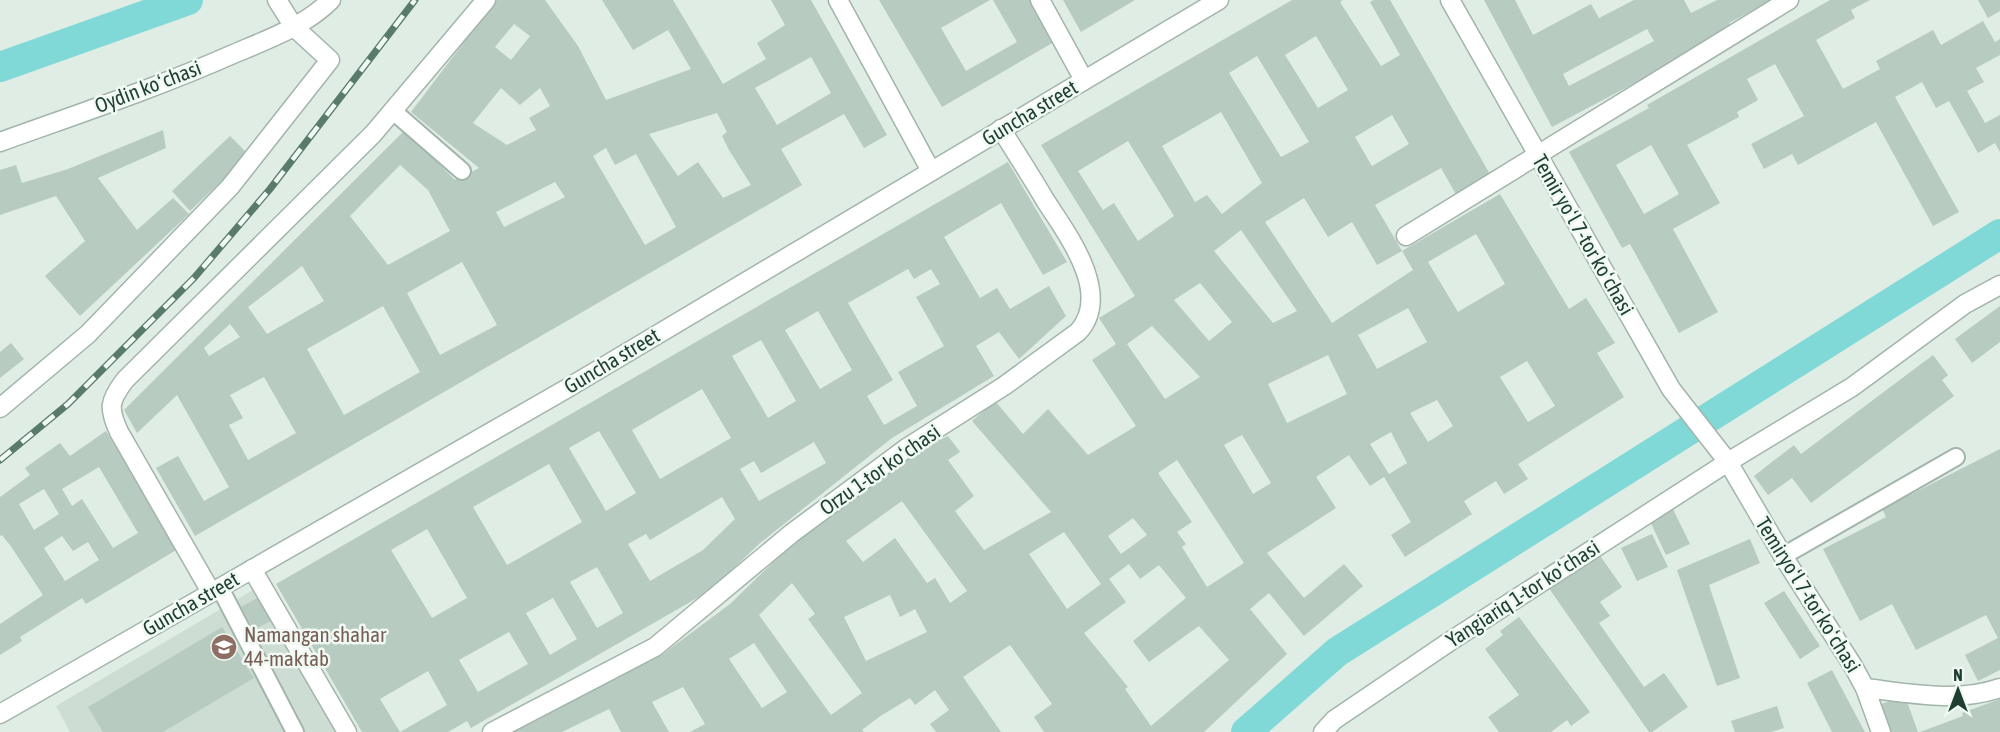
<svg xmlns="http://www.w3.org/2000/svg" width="2000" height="732" font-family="'Asap Condensed',sans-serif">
<rect width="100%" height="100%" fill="#e0ede5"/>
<path fill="#ceddd3" d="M258,587L339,732H70L56,706Z"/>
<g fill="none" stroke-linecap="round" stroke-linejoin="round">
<path stroke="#80d9d7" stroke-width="30" d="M0,67L188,0
M1246,732L1337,652L2000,234"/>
</g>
<path fill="#b7cbc0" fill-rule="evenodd" d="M496,0H545L578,46L606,100L691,69L668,30L633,50L602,0H673L723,84L766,59L757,43L785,25L771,0H811L887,135L864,148L844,114L781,149L802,185L195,536L156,468L178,456L204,501L229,487L177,395L137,433L124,410L405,130L455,180L479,168L411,112ZM514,24L530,36L511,60L495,47ZM811,57L831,93L777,125L755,88ZM501,88L520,105L540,88L550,106L529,118L536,130L507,145L473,123ZM717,113L727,132L722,136L729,150L751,185L723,198L698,162L678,176L649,134ZM606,148L615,165L636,154L676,227L645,245L593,156ZM400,165L428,190L450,231L388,265L350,216ZM555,182L565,197L504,227L496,212ZM462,262L497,325L440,355L407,293ZM302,266L324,301L267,334L248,307ZM383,306L420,372L344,415L307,349ZM230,324L240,337L209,356L204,348ZM264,377L296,433L248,460L229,425L243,418L230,395Z
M879,0H990L941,28L966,71L1017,42L993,0H1031L1054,42L942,107Z
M1063,0H1135L1081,32Z
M1292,0H1343L1340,2L1381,66L1400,55L1370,2L1374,0H1390L1491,176L1457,196L1441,168L1375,205L1402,251L1377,265L1352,222L1328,237L1304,198L1265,222L1332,323L1413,270L1402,251L1500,194L1569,309L1586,298L1615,343L1597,353L1624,397L1518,464L1528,479L1504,494L1496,481L1464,501L1472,514L1405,557L1391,535L1411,522L1384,477L1370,486L1349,455L1316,477L1336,508L1267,553L1304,598L1344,564L1363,586L1304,636L1269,593L1250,609L1287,654L1204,732H1044L1034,717L1052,704L1010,645L963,677L1001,732H936L930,724L949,710L935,690L915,705L910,698L879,717L862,730L864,732H690L705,724L683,687L652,702L669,732H621L609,709L562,732H512L663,654L730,604L795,541L912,453L948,436L960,452L948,460L974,496L955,511L984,550L1051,512L972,421L995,401L1023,434L1048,409L1088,455L1136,426L1092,360L1116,344L1099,318L1135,296L1041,145ZM1316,36L1348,90L1318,108L1285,55ZM1257,56L1309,142L1281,157L1229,73ZM1221,112L1262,183L1222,214L1207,195L1195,202L1162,146ZM1392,115L1409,144L1372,166L1355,137ZM1128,141L1174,216L1138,241L1114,203L1103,210L1078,171ZM1241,230L1297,311L1273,323L1214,251ZM1476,234L1505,284L1458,312L1428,262ZM1200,283L1232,322L1209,341L1174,300ZM1408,308L1427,342L1377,369L1358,335ZM1152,326L1200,377L1165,399L1127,344ZM1328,355L1347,394L1287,423L1268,384ZM1527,361L1555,406L1528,422L1500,377ZM1437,400L1453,426L1428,442L1410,413ZM1391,432L1407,463L1389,474L1370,444ZM1242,435L1271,483L1253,494L1224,445ZM1177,460L1244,563L1207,587L1182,547L1186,544L1177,532L1192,522L1158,473ZM902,501L967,591L950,603L935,578L927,583L895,538L863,562L846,541ZM1133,518L1147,535L1121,554L1108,536ZM1064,532L1101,584L1067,609L1029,554ZM1129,564L1140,579L1159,565L1186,598L1133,641L1149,662L1199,626L1229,660L1151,726L1125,689L1128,687L1084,633L1126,602L1109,579ZM792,583L815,614L808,619L862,693L831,715L759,615ZM890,595L900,617L915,609L927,632L866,661L844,617ZM754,643L787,692L762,708L729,659Z
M1484,0H1515L1533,35L1591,4L1599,18L1634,0H1684L1691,13L1717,0H1772L1729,23L1733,31L1552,127ZM1647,29L1654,41L1569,86L1563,74Z
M1830,0H1870L1851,10L1855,18L1816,40L1843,89L1880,69L1876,61L1933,30L1941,45L1983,21L1995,42L2000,39V55L1976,68L1984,82L1967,91L1985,123L2000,115V152L1995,143L1978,153L1949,101L1936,108L1922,82L1895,97L1959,212L1933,226L1876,122L1798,165L1792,154L1764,169L1751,144L1804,116L1775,64L1747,79L1758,100L1737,112L1739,117L1687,145L1720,203L1673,229L1718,312L1679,333L1630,244L1622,248L1569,152L1649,108L1647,105ZM1651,145L1679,194L1644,214L1616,165Z
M1978,0H2000V11L1988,18Z
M163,130L166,148L98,178L137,230L173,198L189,214L80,316L45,276L85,241L56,196L0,215V170L16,165L22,183L68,169Z
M230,136L249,155L190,211L172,191Z
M1008,162L1067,262L1043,275L1001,203L944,237L980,298L997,288L1010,309L1049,286L1066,316L1019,359L999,332L976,346L994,376L892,438L760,543L711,590L471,728L467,721L448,732H400L447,705L428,671L380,699L400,732H362L276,584ZM908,269L914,279L931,269L940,284L916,297L944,346L898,372L917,406L884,425L867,396L893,380L848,303ZM818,311L852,370L820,389L785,330ZM761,340L796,401L768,418L732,356ZM702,389L731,438L660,479L632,430ZM599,431L636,493L606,511L569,448ZM814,442L826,463L759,501L740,469L754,461L761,473ZM549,464L582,522L507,565L473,507ZM722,497L735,519L703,550L650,581L628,544L646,534L650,540ZM427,529L467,598L432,618L391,550ZM597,567L623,613L597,628L570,582ZM553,598L577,639L550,655L526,613ZM509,632L528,664L478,692L459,660Z
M2000,306V342L1972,363L1955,339Z
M11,343L24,359L0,378V352Z
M1933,355L1948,375L1942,380L1954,396L1811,503L1792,478L1768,495L1754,476L1794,445L1801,454Z
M106,431L178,549L86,604L82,598L20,637L22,641L0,655V624L43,595L10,545L2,535L0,536V497L30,475L25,468L60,443L70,456ZM99,467L138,533L113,548L82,499L72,506L62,489ZM44,489L59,514L34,530L19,504ZM62,536L73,551L88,542L99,560L65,581L44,548Z
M2000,449V670L1978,681L1965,655L1998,638L1986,615L1916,650L1892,604L1860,621L1823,549L1886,517L1882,509Z
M1672,507L1690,544L1666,555L1649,519Z
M1652,534L1668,567L1637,581L1621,548Z
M1750,539L1760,563L1709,585L1740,678L1717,686L1677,570Z
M1596,550L1622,587L1600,602L1610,616L1599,623L1644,687L1664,673L1688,707L1652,732H1649L1546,584Z
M1784,591L1820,646L1800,659L1764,603Z
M261,596L274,619L254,630L241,607Z
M1519,617L1590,712L1571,726L1567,720L1551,732H1499L1488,717L1519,695L1485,649L1503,635L1500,631Z
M222,627L254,678L163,732H103L88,707Z
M1832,670L1859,721L1865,732H1832L1807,683Z
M1905,696L1918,732H1891L1881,704Z
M2000,699V732H1920L1963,716L1962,713Z
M1777,706L1784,728L1771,732H1735L1731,721Z"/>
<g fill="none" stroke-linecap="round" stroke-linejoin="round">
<defs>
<path id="service" d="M393,111L462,171
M1783,556L1956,457
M220,588L295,732"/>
<path id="minor" d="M838,0L931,171
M1040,0L1084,80
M1406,236L1789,0
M0,408L88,334L230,187L330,60L294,27L277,0
M252,569L347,732
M211,592L119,432C108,408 109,401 125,380L373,134L486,0
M1865,688C1909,693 1957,703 2000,688
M492,732L655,647L792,533L908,447L1004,386L1078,332C1113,294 1067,234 1045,200C1031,176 1016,153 1001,129
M1323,732L1334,720L1449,642L1728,462L1852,387L1965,304L2000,285"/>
<path id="tertiary" d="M1450,0L1671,389L1728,462L1783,556L1853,666L1865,688L1881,732
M0,142C78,114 156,88 231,55C266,40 304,27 331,0
M0,714L566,389L1219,0"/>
</defs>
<use href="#service" stroke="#a2b5ab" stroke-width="20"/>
<use href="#minor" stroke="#a2b5ab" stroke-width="21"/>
<use href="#tertiary" stroke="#a2b5ab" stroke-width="21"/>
<use href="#service" stroke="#fff" stroke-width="16"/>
<use href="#minor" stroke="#fff" stroke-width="18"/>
<use href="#tertiary" stroke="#fff" stroke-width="18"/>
<defs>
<path id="rail" d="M0,460L68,404L194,278L270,189L415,0"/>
</defs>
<use href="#rail" stroke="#587b6c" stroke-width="7"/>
<use href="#rail" stroke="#f0f9f3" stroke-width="4.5" stroke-dasharray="14" stroke-linecap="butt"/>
</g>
<defs>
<symbol id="school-disc" viewBox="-11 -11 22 22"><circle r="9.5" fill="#8d6e63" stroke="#f0f9f3"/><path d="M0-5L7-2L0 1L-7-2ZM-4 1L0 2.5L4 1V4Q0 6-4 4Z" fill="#fff"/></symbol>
</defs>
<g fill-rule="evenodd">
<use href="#school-disc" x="209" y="632" width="30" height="30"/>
</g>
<g text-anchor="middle" stroke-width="5" stroke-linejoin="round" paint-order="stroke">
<g font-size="21" fill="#1e3f30" stroke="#f0f9f3">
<text transform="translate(148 87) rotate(-21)" y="7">Oydin koʻchasi</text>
<text transform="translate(1030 113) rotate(-31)" y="7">Guncha street</text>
<text transform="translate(1583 235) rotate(60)" y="7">Temir yoʻl 7-tor koʻchasi</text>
<text transform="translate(612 361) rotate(-31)" y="7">Guncha street</text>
<text transform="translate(880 470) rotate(-35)" y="7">Orzu 1-tor koʻchasi</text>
<text transform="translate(1523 594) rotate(-33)" y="7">Yangiariq 1-tor koʻchasi</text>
<text transform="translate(1808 595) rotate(58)" y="7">Temiryoʻl 7-tor koʻchasi</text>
<text transform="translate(191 604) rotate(-30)" y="7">Guncha street</text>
</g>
<g font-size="21" fill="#785e54" stroke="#f0f9f3" text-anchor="start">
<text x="244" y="642">Namangan shahar<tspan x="244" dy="24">44-maktab</tspan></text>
</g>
</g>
<g transform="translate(1958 690)" stroke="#f0f9f3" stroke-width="4.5" paint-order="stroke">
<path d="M0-4.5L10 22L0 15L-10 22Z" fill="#1e3f30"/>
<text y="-9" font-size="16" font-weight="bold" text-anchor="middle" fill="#1e3f30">N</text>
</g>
</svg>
